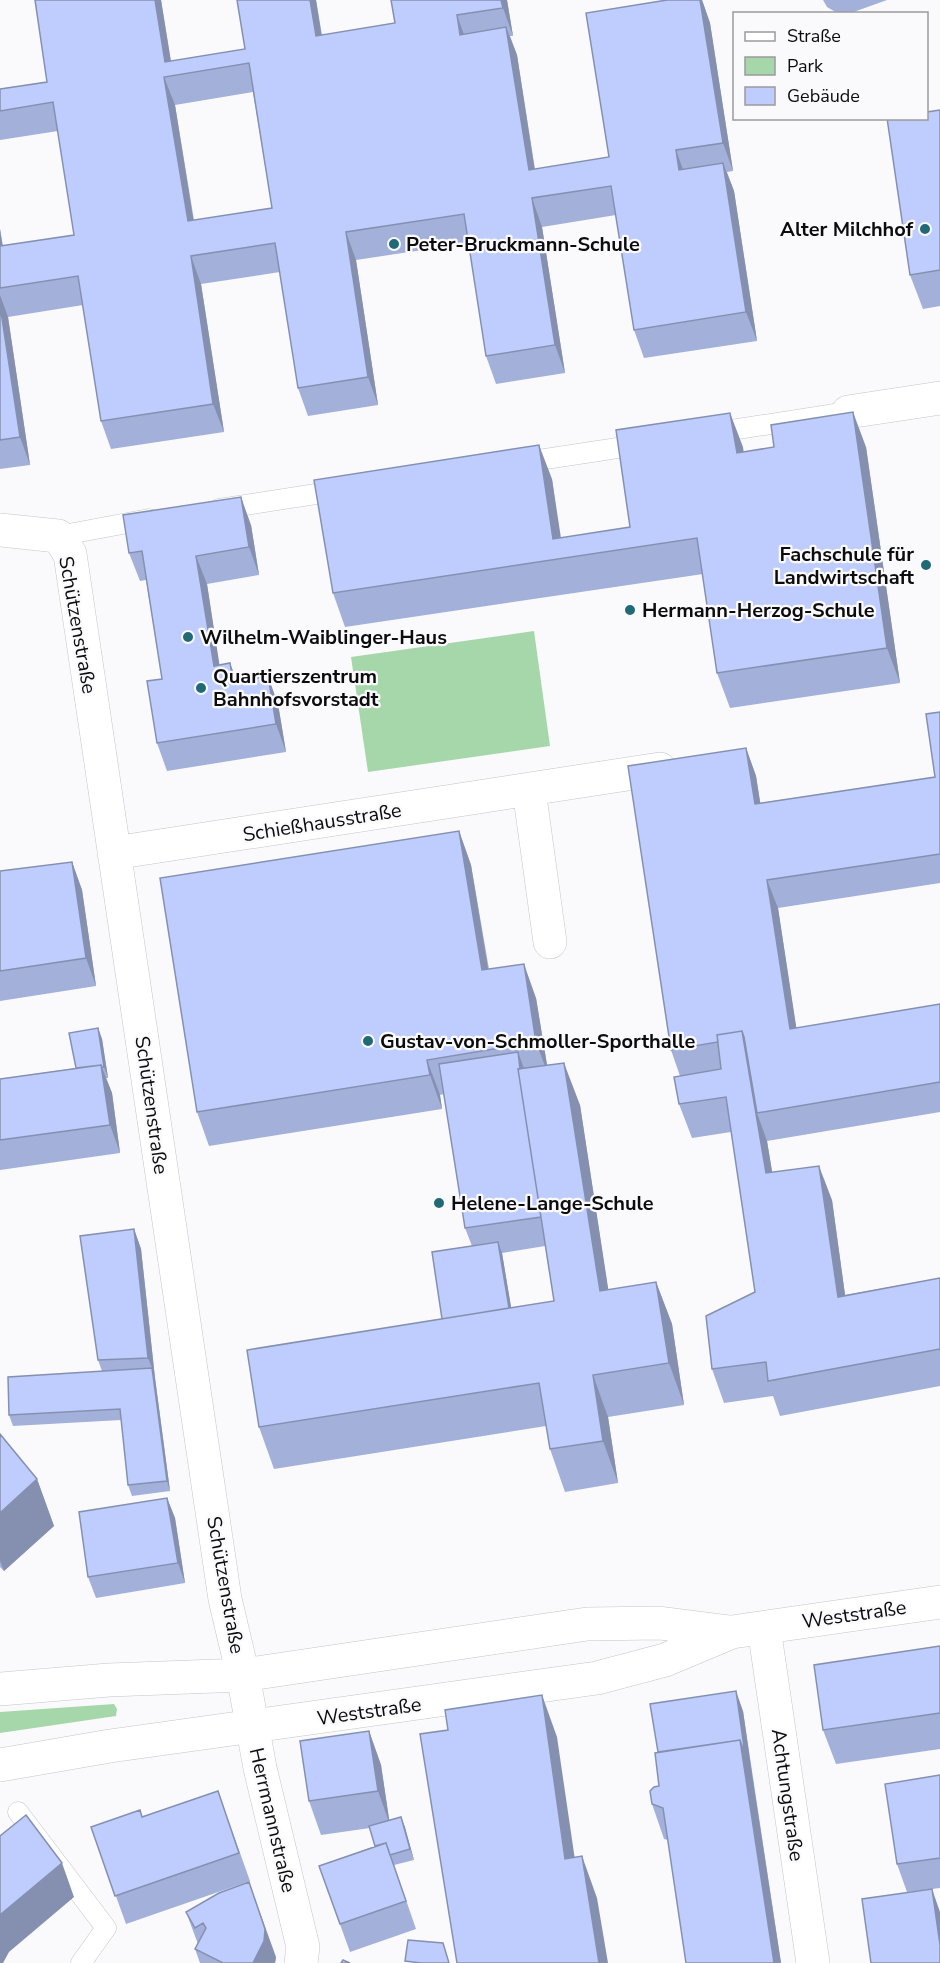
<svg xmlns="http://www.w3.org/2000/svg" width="940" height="1963" font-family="'Nunito Sans',sans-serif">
<rect width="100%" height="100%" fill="#fafafd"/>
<path fill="#a6d7ab" d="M534,631L550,746L368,772L351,657Z
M114,1704L117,1709L116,1716L0,1733V1712Z"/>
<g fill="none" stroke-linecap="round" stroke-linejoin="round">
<defs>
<path id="lane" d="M712,433L848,412
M519,463L644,444
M219,509L342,490
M58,536L149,519
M18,1812L106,1928L81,1963"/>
<path id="street" d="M848,412L940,398
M0,530L58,536L70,554L225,1599L243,1675L260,1768L303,1947L301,1963
M529,790L550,942
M114,853L660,769
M764,1628L813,1963"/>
<path id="secondary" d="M0,1689L109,1680L243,1675L587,1624L659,1623L730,1632
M0,1765L110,1746L597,1678L665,1660L732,1632L940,1602"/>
</defs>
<use href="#lane" stroke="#c4c5c7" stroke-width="21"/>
<use href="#street" stroke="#c4c5c7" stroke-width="34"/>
<use href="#secondary" stroke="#c4c5c7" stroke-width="34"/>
<use href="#lane" stroke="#fff" stroke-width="20"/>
<use href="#street" stroke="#fff" stroke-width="33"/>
<use href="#secondary" stroke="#fff" stroke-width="33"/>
</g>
<path fill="#a3b0da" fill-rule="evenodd" d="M35,0H161L171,61L245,49L237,0H316L322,35L395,23L507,0L513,36H510L517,55L535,169L609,157L667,0H702L710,23L733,171L727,172L734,191L757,341L644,358L634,330L616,215L542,227L565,373L496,384L486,356L469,243L356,260L378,405L308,416L298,388L280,272L201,284L224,432L111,449L101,421L83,305L8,317L30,465L0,469V229L3,246L74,235L58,131L0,140V89L47,82ZM253,92L272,208L194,220L175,105Z
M823,0H887L848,14H839L827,7Z
M940,110V306L923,309L910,275Z
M743,447V452L866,447L900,683L730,708L717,673L703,574L345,627L333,593L552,479L560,538L630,527Z
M251,525L259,575L207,584L219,665L237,681L278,704L286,752L167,771L157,743L162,679L146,580L140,581L129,553Z
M940,712V883L778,908L796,1028L940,1004V1112L767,1141L772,1172L832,1200L845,1295L940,1278V1386L780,1416L773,1396L724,1403L712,1369L755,1292L731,1132L692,1138L679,1104L680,1076L671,1050L746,748L756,776L760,803L935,777Z
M459,831L471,865L489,969L536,998L547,1065L580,1105L608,1290L656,1282L672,1324L684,1405L608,1417L618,1483L565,1492L550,1449L546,1426L274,1469L259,1427L442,1319L472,1246L465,1228L444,1094L440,1095L442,1109L209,1146L197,1112ZM545,1246L554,1301L511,1308L502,1253Z
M72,862L82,890L96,986L0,1001V871Z
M98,1028L102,1039L108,1078H106L112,1093L120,1153L0,1170V1079L76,1068Z
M134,1229L141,1249L155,1378L170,1491L132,1496L128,1485L121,1420L13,1426L9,1415L102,1371L98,1360Z
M0,1434L37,1479L54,1526L4,1571L0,1567Z
M167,1498L175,1518L185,1583L96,1598L88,1577Z
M940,1646V1749L836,1764L823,1730Z
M743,1711L781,1963L668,1840L664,1839L652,1804L659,1786Z
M369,1731L381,1765L389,1820L401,1817L414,1860L394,1865L416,1929L350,1952L319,1866L375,1846L370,1828L321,1835L309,1801Z
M940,1775V1888L907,1892L897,1864Z
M218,1791L250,1881L126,1924L91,1827L142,1817Z
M186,1912L276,1957L275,1963H200L195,1949L198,1944Z"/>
<path fill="#8590b1" d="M155,0H161L173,75L165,62Z
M310,0H316L326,64L316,36Z
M501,0H507L513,36L503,8Z
M700,0H702L710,23L733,171L723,143Z
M457,15L467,43L460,35Z
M506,27L517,55L539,198L529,170Z
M164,77L175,105L198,249L188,221Z
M676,150L686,178L679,170Z
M723,163L734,191L757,341L746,312Z
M532,198L542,227L565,373L555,345Z
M0,229L7,275L0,256Z
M346,232L356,260L378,405L368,377Z
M191,256L201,284L224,432L213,404Z
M0,295L8,317L30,465L20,437L0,305Z
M853,412L866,447L900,683L887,648Z
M730,413L743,447L749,487L737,453Z
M539,445L552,479L564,558L553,539Z
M241,497L251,525L259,575L249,547Z
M196,556L207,584L224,694L214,666Z
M230,663L241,691L233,682Z
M268,676L278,704L286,752L276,724Z
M746,748L756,776L765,832L755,804Z
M459,831L471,865L494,1005L482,970Z
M72,862L82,890L96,986L86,958Z
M767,880L778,908L801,1058L790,1029Z
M524,964L536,998L549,1077L536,1042Z
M98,1028L102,1039L108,1078L104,1067Z
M742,1031L754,1065L757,1113L767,1141L778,1207L766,1173Z
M518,1052L528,1080L543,1217Z
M427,1060L440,1095L442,1109L430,1075Z
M564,1063L580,1105L615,1333L600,1291Z
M101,1065L112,1093L120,1153L110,1125Z
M819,1166L832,1200L850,1331L838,1297Z
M134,1229L141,1249L155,1378L170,1491L167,1481L152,1368L148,1358Z
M498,1242L502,1253L516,1336L512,1325Z
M656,1282L672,1324L684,1405L669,1363Z
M593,1375L608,1417L618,1483L603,1441Z
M37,1479L54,1526L4,1571L0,1561V1513Z
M167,1498L175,1518L185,1583L178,1563Z
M736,1691L743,1711L752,1774L745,1754Z
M542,1695L557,1737L581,1901L565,1859Z
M369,1731L381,1765L390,1825L378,1791Z
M740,1740L752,1774L781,1963H774Z
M401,1817L405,1827L414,1860L410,1849Z
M582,1856L597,1898L608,1963H599Z
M62,1863L74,1897L9,1952L3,1963H0V1915Z
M249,1882L276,1957L275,1963H253Z
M932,1889L940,1912V1945Z"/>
<path fill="#becdfd" stroke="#8590b1" stroke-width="1.5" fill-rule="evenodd" d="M35,0H155L165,62L245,49L237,0H310L316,36L395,23L391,0H501L503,8L457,15L460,35L506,27L529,170L609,157L586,13L667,0H700L723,143L676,150L679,170L723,163L746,312L634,330L611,186L532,198L555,345L486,356L464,214L346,232L368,377L298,388L275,243L191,256L213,404L101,421L78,276L0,288V246L74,235L53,102L0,111V89L47,82ZM249,63L272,208L188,221L164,77Z
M940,110V270L910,275L887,118H927V112Z
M0,305L20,437L0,440Z
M853,412L887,648L717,673L697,538L333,593L314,480L539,445L553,539L630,527L616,430L730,413L737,453L774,447L771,425Z
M241,497L249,547L196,556L214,666L230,663L233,682L268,676L276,724L157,743L147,681L162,679L142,551L129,553L123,515Z
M940,712V854L767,880L790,1029L940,1004V1082L757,1113L744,1037L742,1031L717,1035L718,1042L671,1050L628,766L746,748L755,804L935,777L926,714Z
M459,831L482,970L524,964L536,1042L427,1060L430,1075L197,1112L160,878Z
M72,862L86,958L0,971V871Z
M98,1028L104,1067H102L101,1065L76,1068L69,1033Z
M742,1031L766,1173L819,1166L838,1297L940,1278V1349L768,1381L766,1362L712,1369L706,1316L755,1292L726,1097L679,1104L674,1077L721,1069L717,1035Z
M518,1052L520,1069H518L541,1217L465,1228L439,1064Z
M564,1063L600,1291L656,1282L669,1363L593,1375L603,1441L550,1449L539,1383L259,1427L247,1350L554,1301L518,1069Z
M101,1065L110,1125L0,1140V1079Z
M134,1229L148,1358L98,1360L80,1236Z
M498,1242L509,1308L442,1319L432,1252Z
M152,1368L167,1481L128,1485L120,1409L9,1415L8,1377Z
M0,1434L37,1479L0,1513Z
M167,1498L178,1563L88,1577L79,1512Z
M940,1646V1713L823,1730L814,1665Z
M736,1691L745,1754L740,1740L658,1752L650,1704Z
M542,1695L565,1859L582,1856L599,1963H457L420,1734L448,1730L445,1710Z
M369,1731L378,1791L309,1801L300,1741Z
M740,1740L774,1963H686L663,1808L652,1804L650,1791L654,1787L659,1786L655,1753Z
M940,1775V1858L897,1864L885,1784Z
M218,1791L239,1853L115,1896L91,1827L140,1810L142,1817Z
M26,1815L62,1863L0,1915V1836Z
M401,1817L410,1849L390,1855L386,1843L375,1846L369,1826Z
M386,1843L406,1901L340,1924L319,1866Z
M249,1882L265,1929L264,1941L253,1963H223L195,1949L206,1928L203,1923L195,1928L186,1912L219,1893Z
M932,1889L940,1945V1963H871L862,1899Z
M408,1940L443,1943L449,1963H421L405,1961Z
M343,1960L350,1963H341Z"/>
<g fill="#226977" stroke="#fafafd" stroke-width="2">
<circle cx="925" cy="229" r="6"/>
<circle cx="394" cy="244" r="6"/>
<circle cx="926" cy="565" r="6"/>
<circle cx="630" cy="610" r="6"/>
<circle cx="188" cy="637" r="6"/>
<circle cx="201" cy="688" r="6"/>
<circle cx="368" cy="1041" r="6"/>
<circle cx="439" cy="1203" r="6"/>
</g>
<g text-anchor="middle" stroke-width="4.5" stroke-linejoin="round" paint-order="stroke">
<g font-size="20" font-weight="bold" fill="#0c0c0d" stroke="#fafafd" text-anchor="start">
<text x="913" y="236" text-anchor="end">Alter Milchhof</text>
<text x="406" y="251">Peter-Bruckmann-Schule</text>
<text x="914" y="561" text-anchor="end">Fachschule für<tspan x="914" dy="23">Landwirtschaft</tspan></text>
<text x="642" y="617">Hermann-Herzog-Schule</text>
<text x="200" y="644">Wilhelm-Waiblinger-Haus</text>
<text x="213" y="683">Quartierszentrum<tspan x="213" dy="23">Bahnhofsvorstadt</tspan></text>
<text x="380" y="1048">Gustav-von-Schmoller-Sporthalle</text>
<text x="451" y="1210">Helene-Lange-Schule</text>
</g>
<g font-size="20" fill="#0c0c0d" stroke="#fafafd">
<text transform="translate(78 625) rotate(80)" y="7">Schützenstraße</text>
<text transform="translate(322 822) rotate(-9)" y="7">Schießhausstraße</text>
<text transform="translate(152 1105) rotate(82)" y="7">Schützenstraße</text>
<text transform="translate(226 1585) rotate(80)" y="7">Schützenstraße</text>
<text transform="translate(854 1614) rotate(-8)" y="7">Weststraße</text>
<text transform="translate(369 1711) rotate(-8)" y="7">Weststraße</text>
<text transform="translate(788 1795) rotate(82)" y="7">Achtungstraße</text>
<text transform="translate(273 1820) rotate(77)" y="7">Herrmannstraße</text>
</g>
</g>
<rect x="733" y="12" width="195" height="108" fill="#fafafd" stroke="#9b9b9d" stroke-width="1.5"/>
<rect x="745" y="32" width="30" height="9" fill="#ffffff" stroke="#9b9b9d" stroke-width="1.5"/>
<text x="787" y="42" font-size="18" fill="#0c0c0d">Straße</text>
<rect x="745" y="57" width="30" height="18" fill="#a6d7ab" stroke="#9b9b9d" stroke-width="1.5"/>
<text x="787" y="72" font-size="18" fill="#0c0c0d">Park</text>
<rect x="745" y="87" width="30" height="18" fill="#becdfd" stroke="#9b9b9d" stroke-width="1.5"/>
<text x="787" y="102" font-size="18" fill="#0c0c0d">Gebäude</text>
</svg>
